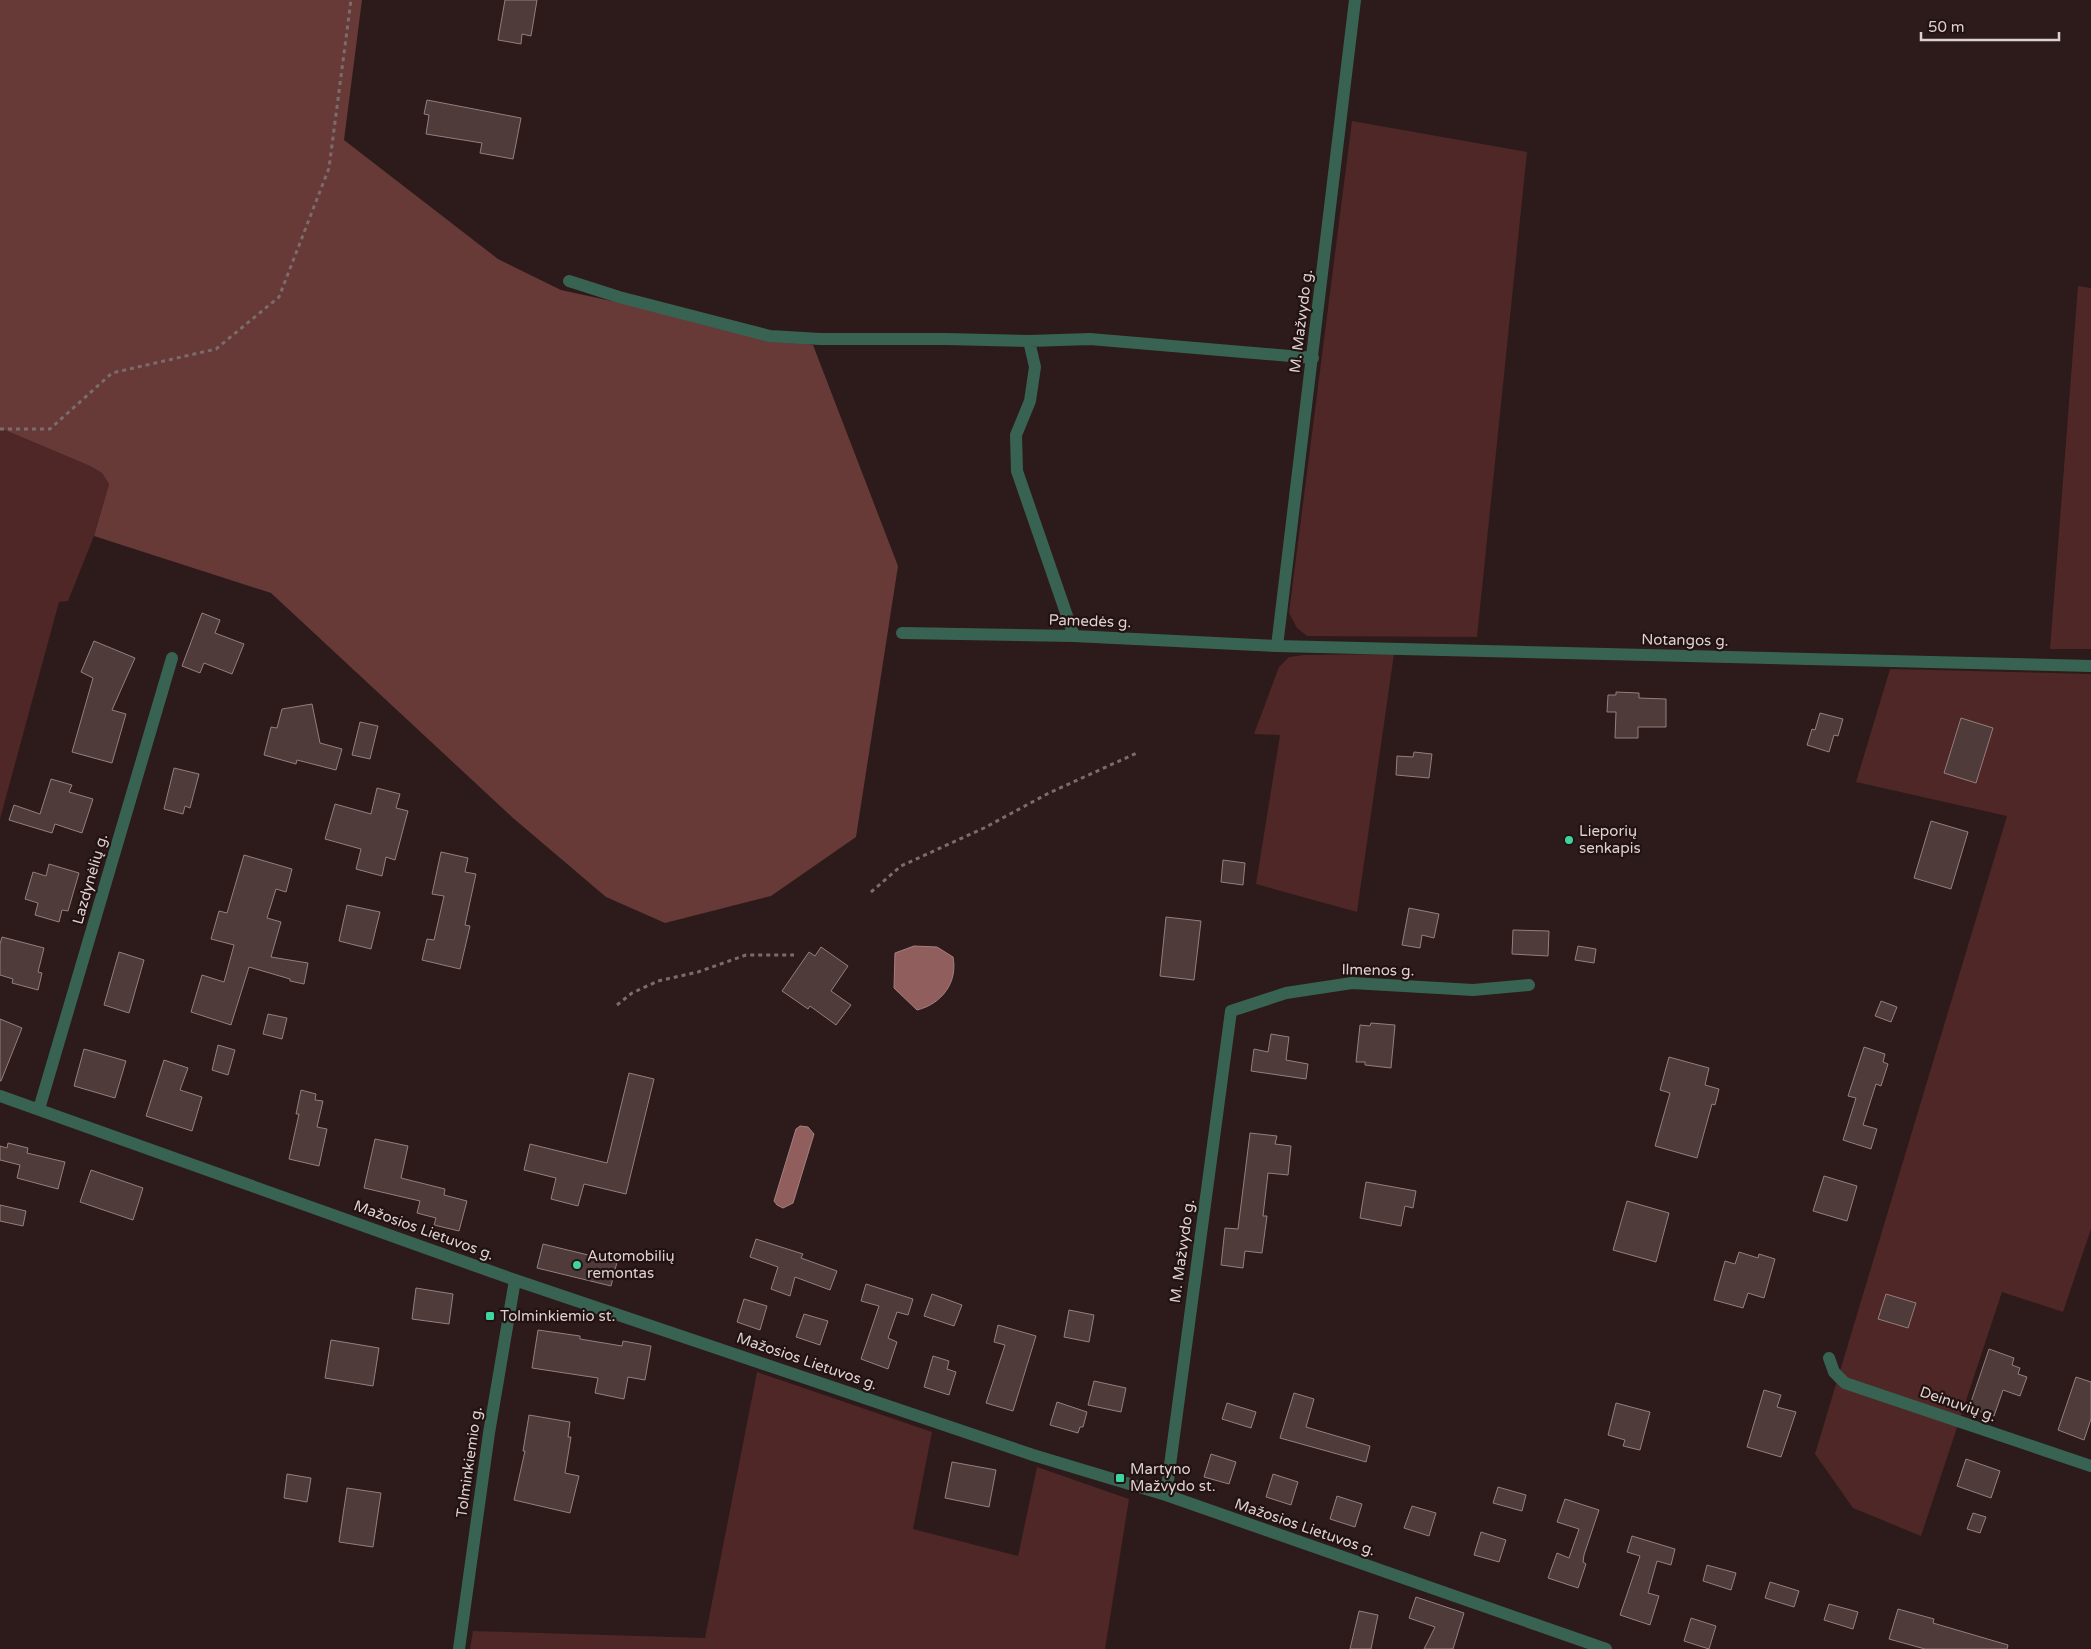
<svg xmlns="http://www.w3.org/2000/svg" width="2091" height="1649" font-family="'Varela Round',sans-serif">
<rect width="100%" height="100%" fill="#2c1b1a"/>
<path fill="#4e2726" d="M1352,121L1527,152L1477,637L1307,636L1297,628L1289,613Z
M2078,286L2091,288V649H2050Z
M0,428L90,466L102,473L109,484L94,536L68,601L59,602L0,819Z
M1394,654L1357,912L1256,884L1280,735L1254,734L1279,667L1289,657L1304,655Z
M1890,669L2091,674V1229L2063,1312L2002,1292L1921,1536L1853,1508L1815,1454L2007,816L1856,782Z
M757,1372L932,1432L913,1529L1018,1556L1037,1467L1129,1499L1105,1649H470L473,1631L705,1638Z"/>
<path fill="#673937" d="M0,0H362L344,140L498,259L561,290L813,345L898,566L856,837L771,896L665,923L606,897L513,818L271,593L94,536L109,484L102,473L90,466L0,428Z"/>
<path fill="#905e5c" stroke="#a7807f" d="M914,946L937,947L953,957C958,982 942,1004 917,1010L894,988L895,953Z
M800,1126L808,1127L814,1134L793,1203L783,1208L777,1205L774,1201L796,1129Z"/>
<path fill="#4e3b3a" stroke="#947f7e" d="M505,0H537L531,36L522,34L521,44L498,40Z
M427,100L521,118L513,159L480,153L482,143L426,134L429,115L424,114Z
M202,613L220,620L215,633L244,644L232,674L204,663L200,673L182,666Z
M94,641L135,658L112,710L126,714L112,763L72,752L93,678L81,672Z
M1616,692L1639,693V698L1666,699V727H1638V738H1615L1616,712H1607L1608,695H1616Z
M312,704L320,743L342,749L336,770L297,760L296,764L264,755L271,727L277,728L282,709Z
M1820,713L1843,719L1838,736L1834,735L1829,752L1807,745L1812,729L1815,730Z
M1961,718L1993,728L1976,783L1944,773Z
M360,722L378,726L370,759L352,755Z
M1414,752L1432,754L1429,778L1396,775L1397,756L1413,757Z
M174,768L199,774L190,808L185,806L183,814L164,809Z
M51,779L72,785L69,792L93,799L82,833L55,824L52,833L9,820L14,805L40,814Z
M377,788L400,794L396,808L408,811L395,860L386,857L382,876L356,869L361,849L325,839L335,804L371,814Z
M1931,821L1968,832L1951,889L1914,878Z
M441,852L468,858L465,872L476,874L465,925L470,926L460,969L422,960L427,939L434,940L444,896L432,894Z
M244,855L292,869L286,892L276,889L267,918L281,922L271,957L308,963L304,984L290,981V979L249,967L231,1025L191,1012L202,975L224,982L234,945L211,939L219,911L227,913Z
M1223,860L1245,863L1243,885L1221,882Z
M49,864L79,873L68,911L62,910L59,922L35,915L38,903L25,899L33,872L46,876Z
M347,905L380,912L371,949L339,941Z
M1409,908L1439,914L1434,938L1422,935L1420,948L1402,945Z
M1166,917L1201,921L1194,980L1160,976Z
M1513,930L1549,931L1548,956L1512,954Z
M2,937L44,948L38,972L42,973L38,990L12,983L13,979L0,975V944Z
M1578,946L1596,949L1594,963L1575,960Z
M821,947L848,966L831,991L851,1005L836,1025L810,1006L808,1009L782,991L809,952L815,956Z
M119,952L144,960L129,1013L104,1005Z
M1881,1001L1897,1007L1891,1022L1875,1016Z
M268,1014L287,1018L282,1039L263,1034Z
M0,1019L22,1028L1,1081H0Z
M1371,1023L1395,1025L1391,1068L1365,1065V1062H1356L1360,1025L1370,1026Z
M1271,1034L1289,1037L1286,1060L1308,1064L1306,1079L1251,1071L1254,1049L1268,1052Z
M218,1045L235,1050L228,1075L212,1070Z
M1864,1047L1885,1054L1883,1062L1888,1064L1881,1086L1876,1084L1863,1125L1877,1129L1871,1149L1843,1140L1856,1098L1848,1096Z
M84,1049L126,1061L115,1098L74,1086Z
M1669,1057L1709,1068L1705,1085L1719,1089L1715,1105L1712,1104L1697,1158L1655,1146L1670,1093L1660,1090Z
M164,1060L188,1068L180,1090L202,1097L192,1131L146,1116Z
M629,1073L654,1079L626,1194L584,1184L578,1206L551,1199L556,1178L524,1170L530,1144L607,1163Z
M301,1090L316,1094L315,1100L323,1101L317,1127L327,1129L319,1166L289,1159L299,1114H296Z
M1250,1133L1277,1136L1275,1144L1291,1146L1288,1175L1268,1173L1263,1216H1267L1262,1253L1245,1251L1243,1268L1221,1265L1225,1228L1238,1229Z
M375,1139L408,1146L401,1178L445,1189L444,1195L467,1201L459,1231L434,1225L436,1218L417,1213L420,1201L364,1188Z
M8,1143L28,1148L27,1153L65,1162L58,1189L17,1178L20,1165L0,1160V1146L7,1148Z
M91,1170L143,1188L133,1220L80,1202Z
M1824,1176L1857,1186L1847,1221L1813,1211Z
M1366,1182L1416,1191L1413,1208L1405,1206L1401,1226L1360,1218Z
M1627,1201L1669,1213L1656,1262L1613,1250Z
M0,1205L26,1211L23,1226L0,1221Z
M756,1239L803,1254L801,1258L837,1271L830,1290L795,1277L790,1296L771,1289L778,1267L750,1257Z
M543,1244L617,1262L611,1286L537,1268Z
M1739,1252L1758,1258L1759,1254L1775,1259L1764,1298L1748,1293L1743,1308L1714,1300L1725,1261L1735,1264Z
M866,1284L913,1299L908,1315L897,1312L888,1338L897,1342L888,1369L861,1359L879,1306L861,1301Z
M416,1288L453,1294L449,1324L412,1319Z
M932,1294L962,1305L954,1326L924,1316Z
M1886,1294L1916,1303L1908,1328L1878,1319Z
M744,1299L767,1306L760,1330L737,1322Z
M1069,1310L1094,1315L1089,1342L1064,1337Z
M804,1314L828,1321L820,1345L796,1337Z
M998,1325L1036,1336L1013,1411L986,1403L1005,1345L994,1342Z
M538,1330L580,1336V1339L622,1346L623,1341L651,1346L645,1380L628,1377L624,1399L595,1393L598,1378L532,1368Z
M331,1340L379,1348L373,1386L325,1378Z
M1989,1349L2014,1358L2012,1365L2020,1368L2018,1374L2027,1377L2020,1396L2003,1390L1994,1416L1969,1408Z
M933,1356L949,1361L947,1369L956,1372L949,1395L924,1387Z
M2076,1377L2091,1382V1419L2084,1440L2058,1430Z
M1094,1381L1126,1388L1121,1412L1088,1405Z
M1764,1390L1781,1395L1777,1407L1796,1412L1781,1457L1747,1447Z
M1294,1393L1314,1399L1306,1427L1370,1446L1366,1462L1280,1438Z
M1057,1402L1087,1412L1083,1427H1080L1078,1433L1050,1425Z
M1227,1403L1256,1412L1251,1428L1222,1419Z
M1616,1403L1650,1412L1640,1450L1623,1446L1625,1440L1608,1435Z
M529,1415L570,1422L568,1437H571L565,1473L579,1476L570,1513L514,1500L525,1451H523Z
M1211,1454L1236,1462L1229,1484L1204,1477Z
M1966,1459L2000,1471L1991,1498L1957,1486Z
M952,1462L996,1470L989,1507L945,1498Z
M287,1474L311,1478L307,1502L284,1498Z
M1273,1474L1298,1482L1291,1505L1266,1497Z
M1498,1487L1526,1495L1522,1511L1493,1503Z
M347,1488L381,1493L373,1547L339,1542Z
M1337,1496L1362,1504L1355,1527L1330,1519Z
M1565,1499L1599,1510L1584,1555L1583,1562L1586,1564L1578,1588L1548,1578L1557,1553L1569,1558L1579,1529L1557,1522Z
M1412,1506L1436,1513L1429,1536L1404,1528Z
M1973,1513L1986,1517L1980,1533L1967,1529Z
M1481,1532L1506,1540L1499,1562L1474,1555Z
M1632,1536L1675,1549L1671,1565L1657,1561L1648,1593L1659,1596L1650,1625L1620,1615L1640,1556L1627,1552Z
M1707,1565L1736,1573L1731,1590L1703,1581Z
M1770,1582L1799,1591L1794,1607L1765,1598Z
M1416,1597L1464,1613L1453,1649H1424L1435,1627L1409,1618Z
M1829,1604L1858,1612L1853,1629L1824,1620Z
M1898,1609L1934,1619L1933,1623L2008,1645L2007,1649H1925L1889,1639Z
M1359,1611L1378,1615L1371,1649H1350Z
M1691,1618L1716,1626L1709,1649L1684,1641Z"/>
<g fill="none" stroke-linecap="round" stroke-linejoin="round">
<path stroke="#7b6c6b" stroke-width="3" stroke-dasharray="4 4" stroke-linecap="butt" d="M0,429H50L112,373L216,349L279,297L329,168L351,0
M871,892L901,866L984,828L1049,793L1139,752
M617,1005L632,993L658,981L698,972L746,955H794"/>
<path stroke="#386352" stroke-width="12" d="M569,281L619,297L770,336L820,339H946L1029,341L1035,367L1030,401L1016,435L1017,471L1074,636
M1029,341L1090,339L1313,358
M902,633L1074,636L1277,646L2091,666
M1277,646L1355,0
M0,1096L515,1280L1033,1455L1166,1495L1606,1649
M39,1109L172,658
M1829,1358L1834,1372L1845,1383L2091,1466
M1166,1495L1231,1011L1286,993L1352,983L1473,990L1529,985
M459,1649L489,1433L515,1280"/>
</g>
<g fill="#3ed4a2" stroke="#221211" stroke-width="2">
<circle cx="1569" cy="840" r="5"/>
<circle cx="577" cy="1265" r="5"/>
<rect x="485" y="1311" width="10" height="10" rx="2.5"/>
<rect x="1115" y="1473" width="10" height="10" rx="2.5"/>
</g>
<g text-anchor="middle" stroke-width="4.5" stroke-linejoin="round" paint-order="stroke">
<g font-size="15" fill="#ddd1d1" stroke="#221211">
<text transform="translate(1301 321) rotate(-83)" y="5">M. Mažvydo g.</text>
<text transform="translate(1090 621) rotate(2)" y="5">Pamedės g.</text>
<text transform="translate(1685 640) rotate(1)" y="5">Notangos g.</text>
<text transform="translate(90 879) rotate(-74)" y="5">Lazdynėlių g.</text>
<text transform="translate(1378 970) rotate(1)" y="5">Ilmenos g.</text>
<text transform="translate(424 1230) rotate(20)" y="5">Mažosios Lietuvos g.</text>
<text transform="translate(1182 1251) rotate(-82)" y="5">M. Mažvydo g.</text>
<text transform="translate(807 1361) rotate(19)" y="5">Mažosios Lietuvos g.</text>
<text transform="translate(1958 1404) rotate(19)" y="5">Deinuvių g.</text>
<text transform="translate(469 1462) rotate(-82)" y="5">Tolminkiemio g.</text>
<text transform="translate(1305 1527) rotate(19)" y="5">Mažosios Lietuvos g.</text>
</g>
<g font-size="15" fill="#ddd1d1" stroke="#221211" text-anchor="start">
<text x="1579" y="836">Lieporių<tspan x="1579" dy="17">senkapis</tspan></text>
<text x="587" y="1261">Automobilių<tspan x="587" dy="17">remontas</tspan></text>
<text x="500" y="1321">Tolminkiemio st.</text>
<text x="1130" y="1474">Martyno<tspan x="1130" dy="17">Mažvydo st.</tspan></text>
</g>
</g>
<path d="M1921 32v8h138v-8" fill="none" stroke="#ddd1d1" stroke-width="2.5"/>
<text x="1928" y="32" font-size="15" fill="#ddd1d1" stroke="#221211" stroke-width="4" paint-order="stroke">50 m</text>
</svg>
